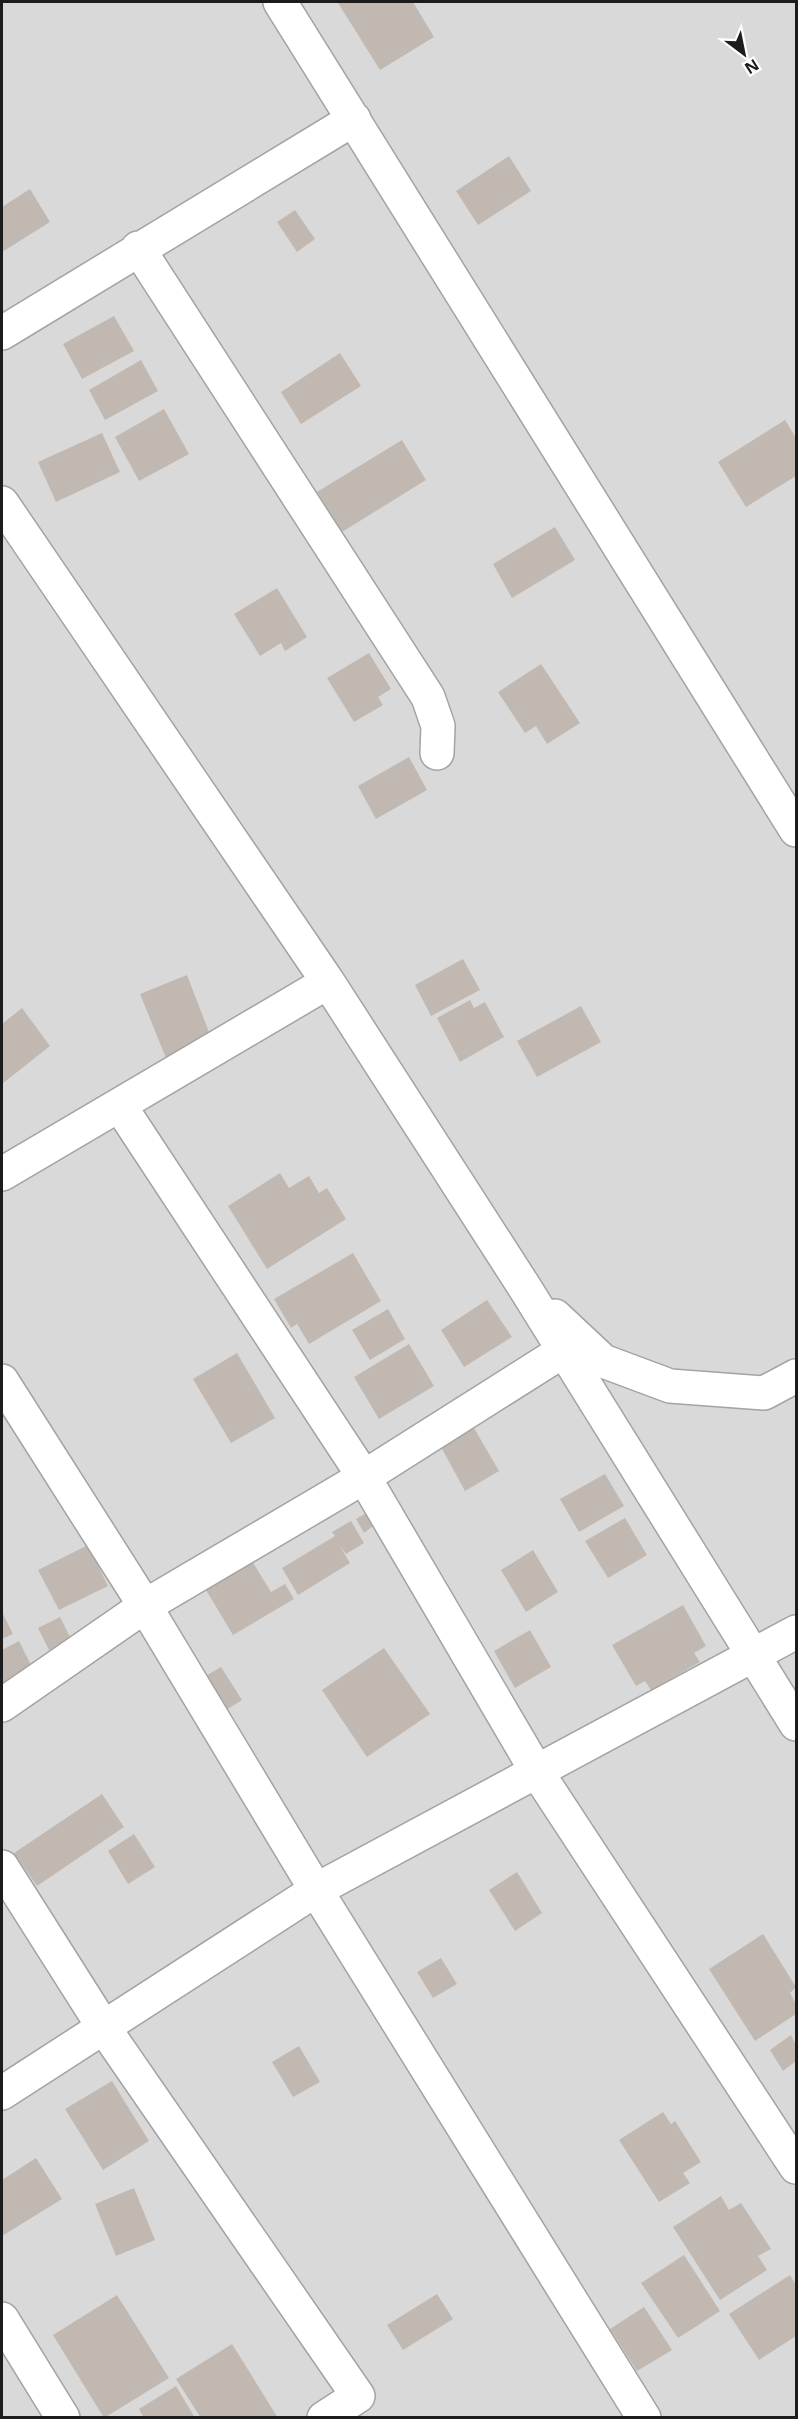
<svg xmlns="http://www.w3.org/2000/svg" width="798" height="2419" font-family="'Open Sans',sans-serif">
<rect width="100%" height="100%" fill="#edeae2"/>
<path fill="#dad9d9" d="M2,2H796V2417H2Z"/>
<path fill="#c1b9b1" d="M340,2H413L434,37L380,70L338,3Z
M509,156L531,191L478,225L456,191Z
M30,189L50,222L2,252V207Z
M295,210L315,239L297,252L277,222Z
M114,316L134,351L82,379L63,344Z
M340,353L361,386L301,424L281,392Z
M141,360L158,391L105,420L89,390Z
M164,409L189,454L139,481L115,437Z
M785,420L796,438V476L746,507L718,462Z
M102,433L120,472L56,502L38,462Z
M402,440L426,480L342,532L317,492Z
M555,527L575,560L512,598L493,564Z
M277,588L307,637L285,651L281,643L260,656L234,614Z
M369,653L391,689L378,697L383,705L354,722L327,678Z
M541,664L580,723L547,744L536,726L525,733L498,692Z
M409,757L427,790L376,819L358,786Z
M463,959L480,990L431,1016L415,985Z
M187,975L212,1040L166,1058L140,994Z
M470,1000L474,1008L485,1002L504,1037L460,1062L437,1018Z
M581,1006L601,1042L537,1077L517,1041Z
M22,1008L50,1046L2,1084V1024Z
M280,1173L289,1188L309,1176L319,1193L327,1188L346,1219L267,1269L228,1206Z
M353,1253L381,1301L309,1344L297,1324L291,1328L274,1299Z
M487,1300L512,1337L464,1367L441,1330Z
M388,1309L405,1339L370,1360L352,1330Z
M409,1344L434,1386L379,1419L354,1377Z
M237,1353L275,1418L231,1443L193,1379Z
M474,1428L499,1471L465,1491L441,1447Z
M605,1474L624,1506L579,1532L560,1499Z
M366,1513L373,1526L364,1533L356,1519Z
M625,1518L647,1555L608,1578L585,1541Z
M351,1521L364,1543L346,1554L340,1546L350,1563L298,1595L282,1568L335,1536L332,1532Z
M88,1545L108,1586L59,1610L38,1570Z
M533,1550L558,1592L526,1612L501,1570Z
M252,1561L271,1592L285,1584L294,1599L233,1635L206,1590Z
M683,1605L706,1646L694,1653L700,1662L651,1690L645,1681L636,1686L612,1645Z
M2,1612L13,1634L2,1639Z
M60,1617L71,1639L49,1650L38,1628Z
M530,1630L551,1667L515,1688L494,1651Z
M19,1641L38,1679L2,1697V1650Z
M384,1648L430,1714L367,1757L322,1690Z
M221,1667L242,1700L226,1710L204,1677Z
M102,1794L124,1827L37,1886L14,1853Z
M134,1834L155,1867L128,1884L108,1851Z
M517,1872L542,1913L515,1931L489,1890Z
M763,1934L796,1987L790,1993L796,2004V2014L755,2041L709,1969Z
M441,1958L457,1984L433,1998L417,1972Z
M791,2035L796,2045V2061L783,2071L770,2050Z
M299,2046L320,2082L293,2097L272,2062Z
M112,2081L149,2141L103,2170L65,2109Z
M663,2112L671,2124L675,2121L701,2162L683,2173L690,2183L659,2202L619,2140Z
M36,2158L62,2199L2,2236V2180Z
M134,2188L155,2240L116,2256L95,2204Z
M721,2196L729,2210L741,2203L771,2249L758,2256L767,2270L720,2300L673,2227Z
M684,2255L720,2311L678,2338L641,2283Z
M790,2275L796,2285V2336L759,2360L729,2314Z
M437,2294L453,2319L403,2350L387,2325Z
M117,2295L169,2378L104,2418L53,2335Z
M644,2307L672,2350L637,2371L610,2329Z
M232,2344L278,2418H201L176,2379Z
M176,2386L195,2418H144L139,2409Z"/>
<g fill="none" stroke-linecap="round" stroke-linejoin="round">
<defs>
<path id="street" d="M280,2L796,830
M138,248L428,697L438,726L437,753
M2,333L354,119
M2,503L328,982L525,1288L796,1724
M120,1106L364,1477L537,1772L796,2167
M2,1174L328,982
M555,1316L603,1361L670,1386L764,1393L796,1376
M2,1381L145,1606L316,1890L644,2418
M2,1705L145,1606L364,1477L563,1351
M2,1867L104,2028L358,2396L324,2418
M2,2093L316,1890L796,1632
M2,2319L63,2418"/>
</defs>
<use href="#street" stroke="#a3a3a3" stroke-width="36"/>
<use href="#street" stroke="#fff" stroke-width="33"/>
</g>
<rect width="798" height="2419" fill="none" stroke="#1c1c1c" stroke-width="6"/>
<g transform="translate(744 54) rotate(148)" stroke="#ffffff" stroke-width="4.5" paint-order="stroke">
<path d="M0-4.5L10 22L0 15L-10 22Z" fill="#1c1c1c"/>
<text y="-9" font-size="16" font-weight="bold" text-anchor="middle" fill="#1c1c1c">N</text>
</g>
</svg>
